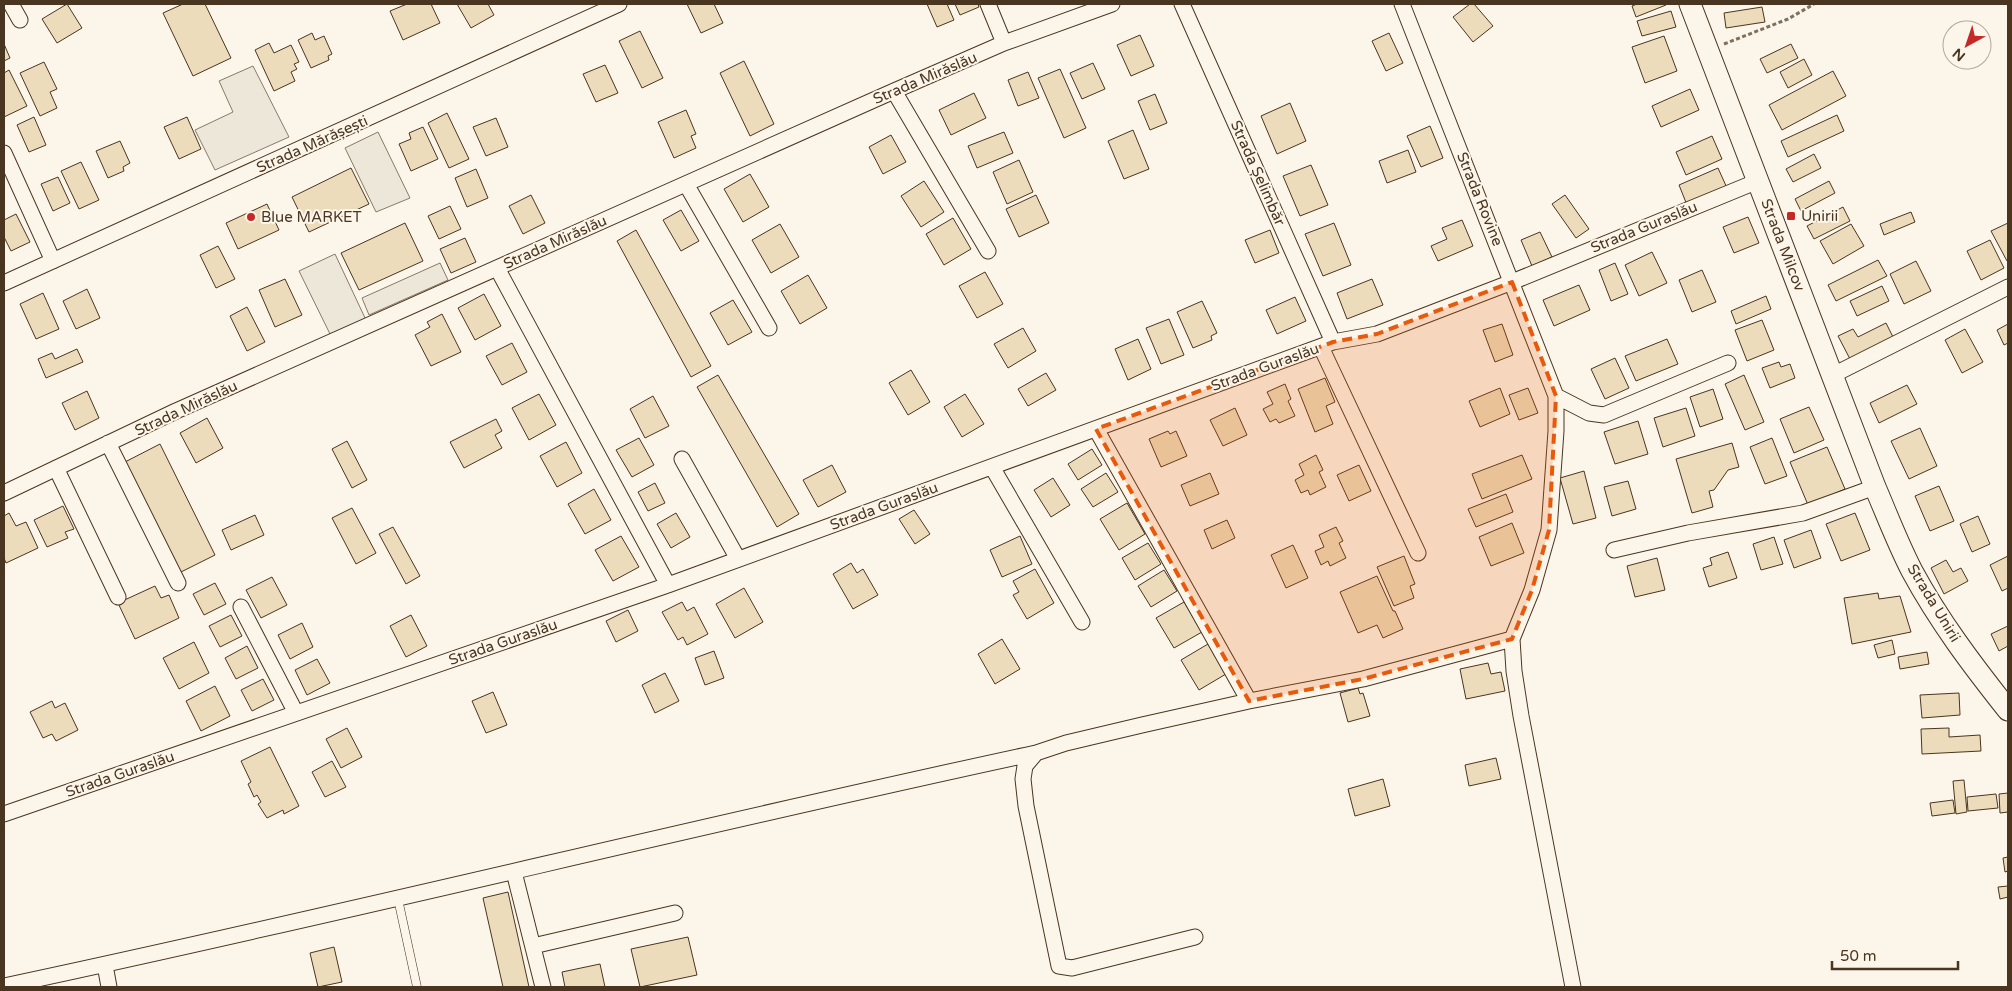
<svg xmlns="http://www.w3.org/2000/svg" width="2012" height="991" font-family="'Varela Round',sans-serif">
<rect width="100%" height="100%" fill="#fbf6e9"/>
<path fill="#ede7d9" stroke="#887966" d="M253,66L289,137L215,170L195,130L233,112L219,81Z
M378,132L410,198L376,212L345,148Z
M335,254L366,320L331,336L299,271Z
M440,263L448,280L369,315L362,298Z"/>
<path fill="#ecdcbc" stroke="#4a3520" d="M67,4L82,28L57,43L42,19Z
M183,4H205L231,58L193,76L163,13Z
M407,4H431L440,23L403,40L390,11Z
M457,4H488L494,15L471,28Z
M687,4H714L723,23L701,33Z
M927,4H947L954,20L937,27Z
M955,4H978L979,7L960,15Z
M1470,4H1474L1493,26L1473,42L1453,17Z
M1637,4H1665L1666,5L1636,17L1632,6Z
M1762,7L1765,22L1726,28L1724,13Z
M1671,11L1676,27L1642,36L1637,21Z
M640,31L663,78L642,88L619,41Z
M312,33L315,40L324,36L332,54L328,56L329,60L311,68L298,40Z
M1389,33L1403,63L1386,71L1372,41Z
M1140,35L1154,66L1131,76L1117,45Z
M1664,36L1677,71L1645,83L1632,47Z
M269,43L274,53L291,45L299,62L294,64L297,69L291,72L295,81L274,91L255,50Z
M4,44L10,58L4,61Z
M1791,44L1798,58L1767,73L1760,59Z
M1804,59L1812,75L1788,88L1780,72Z
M744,61L774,124L750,136L720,73Z
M44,62L57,89L50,92L57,108L40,116L20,73Z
M1093,63L1105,89L1082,99L1070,73Z
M605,65L618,93L596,102L583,74Z
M1060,69L1086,128L1064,138L1038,78Z
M9,70L27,106L4,117V73Z
M1833,71L1846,96L1782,130L1769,105Z
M1028,72L1039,98L1018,106L1008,80Z
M1690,89L1699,110L1661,127L1652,106Z
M974,93L986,118L951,135L939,110Z
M1155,94L1167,123L1150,130L1138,101Z
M1290,103L1306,141L1277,154L1261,116Z
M686,110L696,134L691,136L696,148L674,158L658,122Z
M447,113L469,159L449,168L428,123Z
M1837,115L1844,131L1788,157L1781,141Z
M34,117L46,145L29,152L17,125Z
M187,117L201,149L179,159L164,127Z
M496,118L508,147L486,156L473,127Z
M1430,126L1443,158L1421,167L1407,136Z
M423,127L438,159L411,171L399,144L411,139L409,133Z
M1133,130L1149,169L1124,179L1108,141Z
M1004,132L1013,153L977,168L968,146Z
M891,135L906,162L883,174L869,147Z
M1712,136L1722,159L1686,175L1676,152Z
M120,141L130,163L123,167L124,171L108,178L96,151Z
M1408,150L1416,172L1387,183L1379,161Z
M1814,154L1821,168L1793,182L1786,169Z
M1019,160L1033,192L1007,204L993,172Z
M81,162L99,200L79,209L61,171Z
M1311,165L1328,205L1300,216L1283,176Z
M351,168L369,204L309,232L292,197Z
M1718,168L1727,188L1687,205L1679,185Z
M476,169L488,198L467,207L455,178Z
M750,174L769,207L743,222L724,189Z
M58,177L70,203L53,211L41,184Z
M924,181L944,212L921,227L901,196Z
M1829,181L1835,193L1801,211L1795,199Z
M531,195L545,223L523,234L509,206Z
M1036,195L1049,223L1019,237L1006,209Z
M1565,195L1589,229L1576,238L1552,204Z
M267,204L279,230L238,249L226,223Z
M450,206L461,229L439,239L428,216Z
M1843,207L1850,221L1814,239L1807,226Z
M681,210L699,241L681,251L663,220Z
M1911,212L1915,222L1884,235L1880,224Z
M16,214L30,242L11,251L4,237V220Z
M1748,217L1759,243L1734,253L1723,227Z
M953,218L971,249L944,265L926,234Z
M1462,220L1473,246L1438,261L1431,246L1447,239L1442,228Z
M405,223L423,261L359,290L341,253Z
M1334,223L1351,265L1323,276L1305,234Z
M2008,223V261H2007L1991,231Z
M780,224L799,257L771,273L752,240Z
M1851,224L1864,246L1833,264L1820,241Z
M636,230L711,366L691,377L617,241Z
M1270,230L1279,253L1255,263L1245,240Z
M1540,232L1552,257L1532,266L1521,240Z
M465,238L476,262L451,273L440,249Z
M1990,240L2004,268L1981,280L1967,251Z
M218,246L235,279L216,288L200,255Z
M1652,252L1667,283L1639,296L1625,265Z
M1878,260L1887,276L1836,301L1828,285Z
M1916,261L1931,291L1904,304L1890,274Z
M1615,263L1628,294L1611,301L1599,270Z
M1702,270L1716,302L1692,312L1679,280Z
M985,272L1003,304L977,318L959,286Z
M808,275L827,308L800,324L781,291Z
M285,279L302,315L275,327L259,290Z
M1372,279L1383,305L1347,319L1337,293Z
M1579,285L1590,310L1554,326L1543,300Z
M1882,286L1889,301L1857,316L1850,301Z
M87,289L100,318L76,329L63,301Z
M43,293L59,329L36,339L20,304Z
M484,294L501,326L475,340L458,308Z
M1766,296L1771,309L1736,324L1731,311Z
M1295,297L1306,321L1277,334L1266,310Z
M733,300L752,332L728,345L710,313Z
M1202,301L1217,333L1211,336L1212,340L1193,348L1177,312Z
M247,307L265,342L247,351L230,316Z
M442,314L461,352L431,366L415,335L430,327L427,322Z
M1169,319L1184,355L1161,364L1146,328Z
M1762,320L1774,350L1747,361L1735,330Z
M1886,323L1893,337L1850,359L1838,336L1853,329L1858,337Z
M1502,324L1513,355L1495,362L1483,330Z
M2008,324V343L2004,345L1997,330Z
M1023,328L1036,351L1008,368L994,344Z
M1965,329L1983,362L1962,373L1945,340Z
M1138,339L1151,369L1128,380L1115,349Z
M1667,339L1678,364L1636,381L1625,356Z
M512,343L527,372L502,385L486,356Z
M77,349L83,362L46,378L38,359L52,353L55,359Z
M1615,358L1629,388L1605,399L1591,369Z
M1779,362L1781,367L1790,364L1795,378L1770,388L1762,368Z
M911,370L930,402L908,415L889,383Z
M1046,373L1056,390L1028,406L1018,389Z
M718,375L799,514L777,527L697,387Z
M1744,375L1764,422L1745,430L1725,384Z
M1325,378L1335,402L1326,406L1333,424L1315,432L1298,389Z
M1285,384L1291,399L1288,401L1295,416L1279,423L1276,419L1270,422L1263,409L1273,404L1267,392Z
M1907,385L1917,404L1879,423L1870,403Z
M1500,388L1510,414L1480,427L1469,401Z
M1528,388L1538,413L1519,420L1509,395Z
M1713,389L1723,419L1700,427L1690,397Z
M87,391L99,418L75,430L62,403Z
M539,394L556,425L529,440L512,408Z
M965,394L984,424L962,437L944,407Z
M653,396L669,426L645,438L630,409Z
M1809,407L1824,440L1794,453L1780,419Z
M1235,408L1247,435L1223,446L1210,420Z
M1686,408L1695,436L1663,447L1654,418Z
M207,418L223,448L196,463L180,433Z
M496,419L502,431L495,435L502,448L464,468L450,442Z
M1638,421L1648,454L1615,464L1604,432Z
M1920,428L1937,466L1909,479L1891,441Z
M1168,431L1170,434L1176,431L1187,456L1161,467L1149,439Z
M639,438L654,465L632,477L616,450Z
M1772,438L1787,476L1765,484L1750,447Z
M347,441L367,480L352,488L332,449Z
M566,442L582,473L557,487L540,456Z
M1732,443L1739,467L1728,470L1714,490L1709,491L1713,507L1692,513L1676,459Z
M160,444L215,555L179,573L125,462Z
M1827,447L1845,489L1808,505L1790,462Z
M1092,449L1102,465L1078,480L1068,464Z
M1316,455L1323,470L1319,472L1326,487L1310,495L1308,490L1301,493L1295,480L1304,475L1299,464Z
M1522,455L1532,479L1482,499L1472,474Z
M832,465L846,492L818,507L803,480Z
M1359,465L1371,491L1349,501L1337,475Z
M1584,471L1596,518L1573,524L1560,478Z
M1106,473L1118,492L1093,507L1081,489Z
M1210,473L1219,494L1190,506L1181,485Z
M1053,478L1070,505L1051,517L1034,490Z
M1628,481L1636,509L1612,516L1604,487Z
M655,483L665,503L648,511L638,492Z
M1939,486L1954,521L1930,531L1915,496Z
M594,489L611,520L585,534L568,504Z
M1506,494L1513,512L1476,527L1468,509Z
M1127,503L1145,534L1119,550L1100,519Z
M63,506L74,529L65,532L68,538L47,547L34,520Z
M352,508L376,553L356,564L332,518Z
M914,510L930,534L915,544L899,519Z
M9,513L16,526L26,522L38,548L6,563L4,558V516Z
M676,513L690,537L671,548L657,524Z
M1855,513L1870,550L1841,561L1826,524Z
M255,515L264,535L231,550L222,530Z
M1978,516L1990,544L1972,552L1960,524Z
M1227,520L1235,538L1212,549L1204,530Z
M1512,523L1524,553L1491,566L1479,537Z
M393,527L420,576L406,584L379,534Z
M1336,527L1343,541L1339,543L1346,558L1330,566L1328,561L1321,565L1315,551L1324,547L1319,535Z
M1811,530L1821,558L1794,568L1784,540Z
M621,536L639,567L613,581L595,550Z
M1020,536L1032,564L1002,577L990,550Z
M1774,537L1783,564L1761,570L1753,544Z
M1148,543L1161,564L1135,580L1122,558Z
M1293,545L1308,578L1286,588L1271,555Z
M1728,552L1737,578L1709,587L1703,568L1712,565L1710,558Z
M1404,556L1415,584L1410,586L1414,598L1394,606L1377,567Z
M2008,556V588L2002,591L1990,565Z
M1657,558L1665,590L1635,597L1627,566Z
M1946,560L1953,572L1961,568L1968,581L1944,594L1931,568Z
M851,563L857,573L863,569L878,595L853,609L833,574Z
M1035,569L1054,603L1027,619L1013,595L1019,592L1013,581Z
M1164,570L1177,591L1151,607L1138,586Z
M1377,576L1393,611H1395L1403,629L1383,638L1377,625L1358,633L1340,592Z
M272,577L287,605L261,618L246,590Z
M215,583L226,604L204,615L193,594Z
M155,586L161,598L169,595L179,618L135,639L118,603Z
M744,588L763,622L735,638L716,604Z
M1878,593L1879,599L1900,596L1911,632L1852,644L1844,598Z
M682,602L687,611L694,607L708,634L687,645L683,637L678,640L662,612Z
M1184,602L1202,632L1174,648L1156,618Z
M628,610L638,631L616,642L606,621Z
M231,615L242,636L220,647L209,626Z
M411,615L427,646L406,657L390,626Z
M302,623L313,647L290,659L278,635Z
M2008,626V646L1999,651L1991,634Z
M1002,639L1020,669L995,684L978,654Z
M1892,640L1895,654L1878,658L1874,645Z
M194,642L209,673L179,689L163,658Z
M1208,644L1226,674L1199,690L1181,660Z
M247,646L258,668L236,679L225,658Z
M714,651L724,678L705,685L695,658Z
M1927,652L1929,664L1900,669L1898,657Z
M317,659L330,683L307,695L295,670Z
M1488,663L1491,674L1501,672L1505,691L1466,699L1460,669Z
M665,673L679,701L655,713L642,685Z
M263,679L274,700L252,711L241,690Z
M215,686L230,716L201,731L186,701Z
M1358,688L1360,694L1363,693L1370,716L1348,722L1340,693Z
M493,692L507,725L486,733L472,701Z
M1959,693L1960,715L1922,718L1920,695Z
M52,701L55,708L65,703L78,730L56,741L52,734L43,738L30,712Z
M347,728L362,757L341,768L326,739Z
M1949,728V737L1980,735L1981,751L1922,754L1921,729Z
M270,747L299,806L284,814L283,810L267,818L258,804L261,802L257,795L254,797L248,784L251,782L241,761Z
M1496,758L1501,779L1469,786L1465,765Z
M332,761L346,787L325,797L312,772Z
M1383,779L1390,806L1355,816L1348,789Z
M1964,780L1967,812L1956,814L1953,781Z
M2008,793V812L2000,813L1999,794Z
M1996,794L1998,808L1968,811L1967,797Z
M1953,800L1955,813L1932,816L1930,803Z
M2008,857V871L2005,872L2003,858Z
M2008,886V897L2000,899L1998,887Z
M508,892L529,987H503L483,898Z
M688,937L697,975L640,987L631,949Z
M334,947L342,982L318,987L310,953Z
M600,964L605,987H565L562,972Z"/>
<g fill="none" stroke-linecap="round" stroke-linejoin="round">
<defs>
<path id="lane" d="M398,899L417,987"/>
<path id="street" d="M11,4L20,20
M988,4L1004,43
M1182,4L1333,342
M1402,4L1556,396V431L1549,530L1532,590L1512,639L1514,671L1521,716L1573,987
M894,91L988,251
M4,153L53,261
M686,184L769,328
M497,268L668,585
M4,283L619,4
M1321,347L1418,553
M1833,375L2008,287
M1556,396L1589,413L1604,415L1728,363
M1096,429L1249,701
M108,443L178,583
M682,459L738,559
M992,467L1082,622
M56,468L118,597
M4,493L176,411L894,91L1004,43L1112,4
M1614,550L1688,533L1803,513L1875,487
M241,607L296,713
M4,814L668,585L1333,342L1377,334L1512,282L1758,181
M514,872L543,987
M1195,937L1072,968L1059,966L1026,806L1023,779L1025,766L1036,753L1066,743L1142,725L1249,701L1363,679L1512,639
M533,946L675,913
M105,965L109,987
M4,986C349,913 691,827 1036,753"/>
<path id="secondary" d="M1690,4L1875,487C1887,515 1898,544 1912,571C1939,621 1973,666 2008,710"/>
</defs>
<use href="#lane" stroke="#4a3520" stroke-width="9"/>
<use href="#street" stroke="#4a3520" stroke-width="17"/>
<use href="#secondary" stroke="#4a3520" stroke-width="23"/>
<path stroke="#7f6f5c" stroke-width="3" stroke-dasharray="4 2.5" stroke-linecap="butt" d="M1724,44L1788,19L1814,4"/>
<use href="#lane" stroke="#fbf6e9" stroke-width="8"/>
<use href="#street" stroke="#fbf6e9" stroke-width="15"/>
<use href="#secondary" stroke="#fbf6e9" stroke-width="21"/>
</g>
<path fill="#e8590c" fill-opacity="0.2" stroke="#e8590c" stroke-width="4" stroke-dasharray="10 6" stroke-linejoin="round" d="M1512,282L1556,396L1549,530L1532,590L1512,639L1363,679L1249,701L1096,429L1333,342L1377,334Z"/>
<g fill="#c62828" stroke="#fbf6e9" stroke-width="2">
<rect x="1786" y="211" width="10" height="10" rx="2.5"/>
<circle cx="251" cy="217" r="5"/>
</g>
<g text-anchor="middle" stroke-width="4" stroke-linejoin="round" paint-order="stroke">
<g font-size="15" fill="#4a3520" stroke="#fbf6e9">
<text transform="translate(925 78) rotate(-23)" y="5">Strada Mirăslău</text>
<text transform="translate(312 144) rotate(-24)" y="5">Strada Mărășești</text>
<text transform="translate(1258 173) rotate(66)" y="5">Strada Șelimbăr</text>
<text transform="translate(1480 199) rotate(68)" y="5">Strada Rovine</text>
<text transform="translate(1644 227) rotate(-22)" y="5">Strada Guraslău</text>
<text transform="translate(555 242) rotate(-24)" y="5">Strada Mirăslău</text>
<text transform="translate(1783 245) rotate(69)" y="5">Strada Milcov</text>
<text transform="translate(1265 367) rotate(-20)" y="5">Strada Guraslău</text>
<text transform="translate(186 408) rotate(-25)" y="5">Strada Mirăslău</text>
<text transform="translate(884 506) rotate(-20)" y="5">Strada Guraslău</text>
<text transform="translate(1934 603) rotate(59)" y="5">Strada Unirii</text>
<text transform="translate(503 642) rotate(-19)" y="5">Strada Guraslău</text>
<text transform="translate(120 774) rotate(-19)" y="5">Strada Guraslău</text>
</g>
<g font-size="15" fill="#4a3520" stroke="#fbf6e9" text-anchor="start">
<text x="1801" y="221">Unirii</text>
<text x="261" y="222">Blue MARKET</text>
</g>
</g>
<rect width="2012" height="991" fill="none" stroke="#4a3520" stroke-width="10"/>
<g transform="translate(1967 45) rotate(220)"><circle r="24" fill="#fbf6e9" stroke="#b4a999"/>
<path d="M0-4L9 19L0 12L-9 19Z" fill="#c62828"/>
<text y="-8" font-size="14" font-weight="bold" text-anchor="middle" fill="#4a3520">N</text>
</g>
<path d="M1832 961v8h126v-8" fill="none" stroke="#4a3520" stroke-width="2.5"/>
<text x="1840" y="961" font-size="15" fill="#4a3520" stroke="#fbf6e9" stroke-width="4" paint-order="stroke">50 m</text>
</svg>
